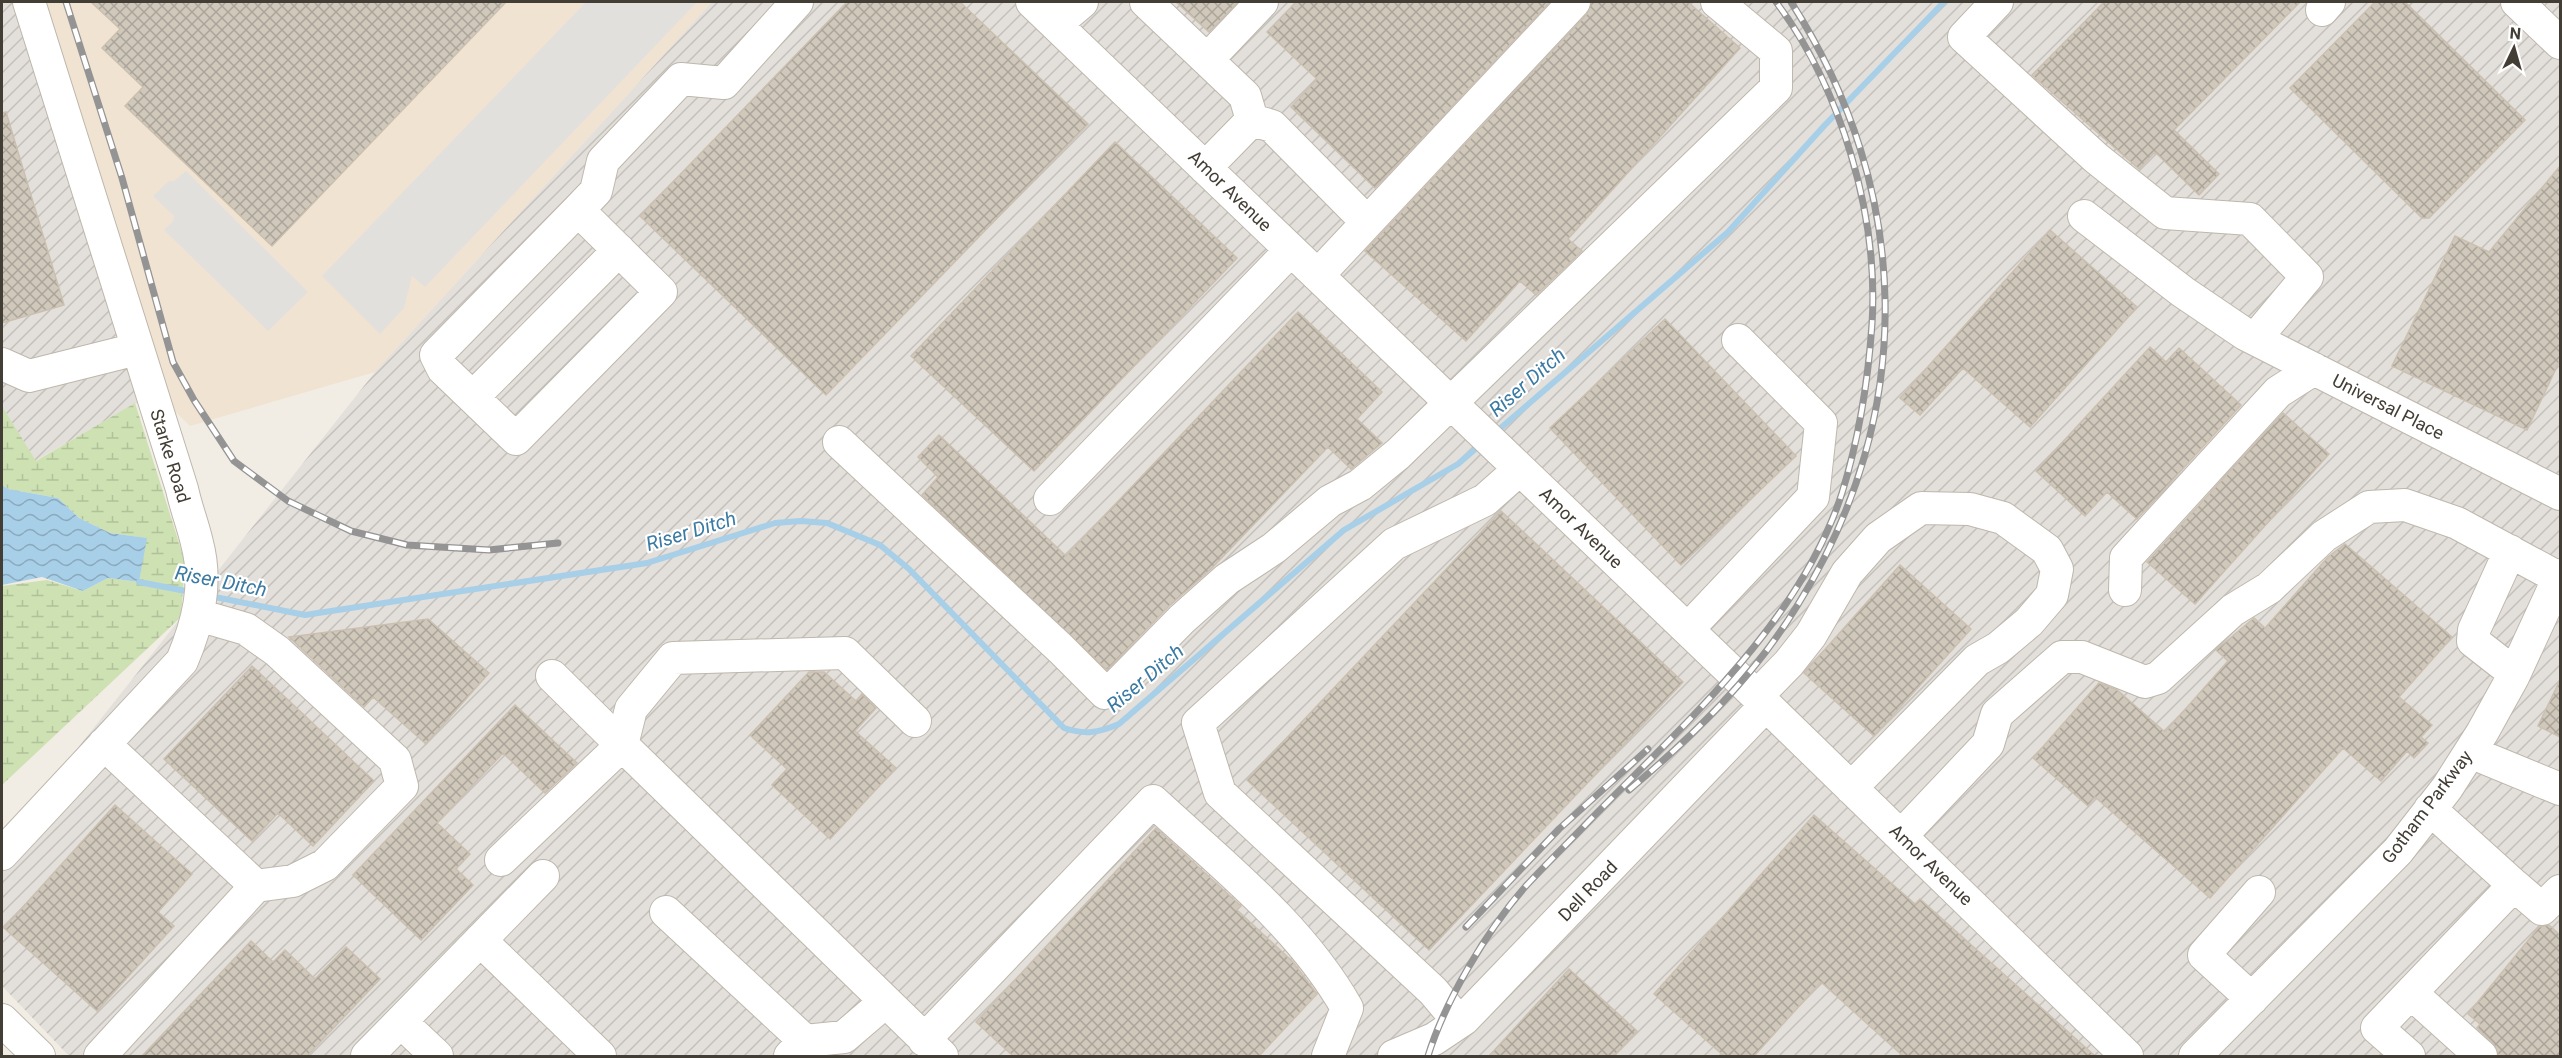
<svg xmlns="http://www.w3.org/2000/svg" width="2562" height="1058" font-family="Roboto,sans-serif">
<defs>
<pattern id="industrial-furrows" width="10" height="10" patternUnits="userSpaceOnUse" patternTransform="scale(1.5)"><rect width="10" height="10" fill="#e3dfda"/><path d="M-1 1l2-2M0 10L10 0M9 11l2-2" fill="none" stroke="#c4c0bc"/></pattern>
<pattern id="wetland-marsh" width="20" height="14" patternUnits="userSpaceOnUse" patternTransform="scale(1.5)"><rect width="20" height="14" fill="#cde1b2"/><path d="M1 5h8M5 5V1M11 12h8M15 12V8" fill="none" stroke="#b1c29a"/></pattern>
<pattern id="water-waves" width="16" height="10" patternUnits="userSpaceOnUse" patternTransform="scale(1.5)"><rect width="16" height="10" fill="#a7cfe8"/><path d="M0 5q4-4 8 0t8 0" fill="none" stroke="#8aa9bd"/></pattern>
<pattern id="building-cross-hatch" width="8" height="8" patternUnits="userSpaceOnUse" patternTransform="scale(1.5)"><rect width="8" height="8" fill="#d1c8bc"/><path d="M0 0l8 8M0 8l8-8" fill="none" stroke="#aba49a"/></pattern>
</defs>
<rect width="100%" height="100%" fill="#f1ede5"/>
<path fill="#f1e3d2" d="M38,2H712L375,372L190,426L155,392Z"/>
<path fill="url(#industrial-furrows)" d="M2,2H38L155,392L35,461L2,406Z
M712,2H2560V1056H69L2,986V844L375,372Z"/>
<path fill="url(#wetland-marsh)" d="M135,403L185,562L181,617L2,785V586L47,580L83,591L108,578L139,582L146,538L110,533L79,518L58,498L8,489L2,485V406L36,461Z"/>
<path fill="#e2e0dd" d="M586,2H697L425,287L412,276L404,308L380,334L322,276Z
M186,171L308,292L268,331L164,230L173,221L174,216L153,196L169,181H174Z"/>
<path fill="url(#water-waves)" d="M2,485L8,489L58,498L79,518L110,533L147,538L139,582L108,578L83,591L42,577L2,585Z"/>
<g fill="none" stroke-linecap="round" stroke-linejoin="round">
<path stroke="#a7cfe8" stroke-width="6" d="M1496,432L1728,232L1824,126L1944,2
M139,582L191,592
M210,596L305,615L647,563L775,523L801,521L827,523L880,545L909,569L1064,728C1085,735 1098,733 1119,724L1344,530L1458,464L1481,444"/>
</g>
<path fill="url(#building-cross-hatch)" stroke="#cbc0b0" stroke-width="1.5" d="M91,2H506L272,246L125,106L143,87L102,48L120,29Z
M847,2H960L1088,124L826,395L640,216Z
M1176,2H1238L1209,32Z
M1296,2H1550L1375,188L1291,107L1317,79L1267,32Z
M1591,2H1688L1740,48L1568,239L1582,251L1536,295L1520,281L1466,341L1365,251L1587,14Z
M2104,2H2300L2174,130L2219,174L2199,195L2155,152L2139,169L2032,75Z
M2375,2H2405L2525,120L2429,218H2422L2290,88Z
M6,112L64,305L2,323V113Z
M1115,142L1237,258L1034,471L911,356Z
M2560,166V360L2527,430L2392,366L2455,236L2489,252Z
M2050,230L2137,307L2030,427L1963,368L1920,415L1900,398Z
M1298,312L1382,392L1357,419L1382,443L1351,469L1328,447L1211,569L1169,606L1107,670L922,495L938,477L918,457L939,435L1066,556Z
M1665,319L1796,456L1681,565L1550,428Z
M2150,347L2166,362L2179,348L2241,405L2137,519L2107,492L2085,516L2036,471Z
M2283,413L2329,454L2195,604L2147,562Z
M1501,511L1683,682L1429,950L1247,780Z
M2345,544L2452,637L2399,697L2432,725L2421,737L2428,743L2414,758L2407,751L2381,781L2343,748L2210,898L2095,797L2088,806L2033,758L2099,683L2117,690L2165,732L2228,661L2216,650L2254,618L2265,628L2328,557Z
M1900,565L1971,629L1874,736L1804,673Z
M428,619L489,673L426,744L373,697L364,707L289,637Z
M252,666L374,781L313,846L278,813L252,841L164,759Z
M809,672H824L856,701L862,694L876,708L855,731L896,768L830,839L772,785L787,769L750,735Z
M2560,680V737L2538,726Z
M515,705L577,763L545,793L503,753L437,823L470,854L456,869L473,885L421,940L353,875Z
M115,805L192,874L158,912L174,926L97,1011L4,928Z
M1814,815L1915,904L1920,899L2095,1056H1903L1821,982L1754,1056H1724L1654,994Z
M1156,828L1241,906L1237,910L1293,962L1317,994L1259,1056H1013L976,1022Z
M2549,925L2560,935V1056H2499L2493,1043L2477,1028L2480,1024L2468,1014L2539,927Z
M251,941L273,962L285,950L315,979L346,947L380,979L307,1056H142Z
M1569,969L1637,1031L1614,1056H1489Z"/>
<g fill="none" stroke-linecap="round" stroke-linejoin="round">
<defs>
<path id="minor" d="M1032,2L1733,673L2127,1056
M1146,2L1245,96L1252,120
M1997,2L1964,37L2096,158L2165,213L2250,219L2307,277L2255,339
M2517,2L2560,43
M2322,10L2329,2
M1056,24L1082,2
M1207,60L1262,2
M1205,168L1252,120L1272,126L1367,222
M578,210L661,292L516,439L443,369L436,355L578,210L596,191L603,161L681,79L724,83L797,2
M2084,216L2183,292L2245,334L2560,494
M1318,275L1574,2
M2,364L29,376L137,349
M473,397L619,250
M839,442L1061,649L1105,693L1118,684L1182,619L1227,579L1274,548L1330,501L1360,485L1398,454L1776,88V51L1717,2
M1050,499L1291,250
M2510,551L2474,630L2473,641L2514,673
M2125,590L2126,558L2278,392L2314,369
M198,615L246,629L277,651L395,760L402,786L325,865L293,881L256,886
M1688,629L1813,497L1821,423L1738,340
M552,676L622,745L631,709L673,658L845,653L915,721
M1757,696L1789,663L1811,635L1847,573L1878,538L1921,508L1970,509L2003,518L2047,550L2057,569L2052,595L2029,622L1998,648L1977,660L1851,788
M2470,752L2560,789
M1901,836L1988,744L1997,714L2062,657H2082L2145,682L2158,678L2233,610L2269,588L2324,536L2369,507L2405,505L2457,523L2559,578
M2,854L182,661C198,623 208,584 197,543C193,525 186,508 182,489L29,2
M501,860L622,745L942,1056
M2514,885L2542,909L2560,891
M666,912L805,1041
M480,940L600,1056
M2411,993L2481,1056
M2252,999L2204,955L2259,892
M2,1020L39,1056
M401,1022L437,1056
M1459,1022L1433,991L1220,793L1198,723L1394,544L1485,500L1520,469
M924,1040L1153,801C1222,865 1300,925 1347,1008L1328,1056
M100,1056L256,886L104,744
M367,1056L543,876
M790,1056L805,1041L844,1037L885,1002
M1394,1056L1434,1039L1464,1019L1766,705
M2195,1056L2398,851L2447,788L2482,733L2513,677L2560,575
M2409,1056L2377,1028L2514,885L2430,809"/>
</defs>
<use href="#minor" stroke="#beb7ac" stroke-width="34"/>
<use href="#minor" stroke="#fff" stroke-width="32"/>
<defs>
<path id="rail" d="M66,2L122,178L173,362L194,400L234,461L288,501L351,531L407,545L489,550L558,543
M1629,790C1692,737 1754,677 1797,606C1918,413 1913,192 1791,2
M1466,927L1559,829L1648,749
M1428,1056C1445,1001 1487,930 1525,887C1546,864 1568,843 1589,821C1682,726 1800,623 1842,493C1859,438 1868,382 1872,324C1879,216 1841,88 1776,2"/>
</defs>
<use href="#rail" stroke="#949494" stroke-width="7"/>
<use href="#rail" stroke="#fff" stroke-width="4.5" stroke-dasharray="14" stroke-linecap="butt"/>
</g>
<g text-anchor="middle" stroke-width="4.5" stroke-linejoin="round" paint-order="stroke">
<g font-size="18" fill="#423d35" stroke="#fff">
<text transform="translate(1230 191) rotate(44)" y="6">Amor Avenue</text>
<text transform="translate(2388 407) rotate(27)" y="6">Universal Place</text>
<text transform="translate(170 456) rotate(73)" y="6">Starke Road</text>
<text transform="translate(1581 528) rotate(44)" y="6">Amor Avenue</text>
<text transform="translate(2427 807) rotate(-53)" y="6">Gotham Parkway</text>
<text transform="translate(1931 865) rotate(44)" y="6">Amor Avenue</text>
<text transform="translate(1588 891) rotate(-46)" y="6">Dell Road</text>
</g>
<g font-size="20" font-style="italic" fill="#3a7aa3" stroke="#fff">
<text transform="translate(1527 382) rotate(-41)" y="7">Riser Ditch</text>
<text transform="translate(691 531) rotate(-17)" y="7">Riser Ditch</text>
<text transform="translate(221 581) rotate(11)" y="7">Riser Ditch</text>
<text transform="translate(1145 678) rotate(-40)" y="7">Riser Ditch</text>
</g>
</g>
<rect width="2562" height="1058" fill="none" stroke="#423d35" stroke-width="6"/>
<g transform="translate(2514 48) rotate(5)" stroke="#ffffff" stroke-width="4.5" paint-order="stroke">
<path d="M0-4.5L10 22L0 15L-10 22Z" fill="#423d35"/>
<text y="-9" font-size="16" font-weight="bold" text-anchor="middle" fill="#423d35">N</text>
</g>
</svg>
